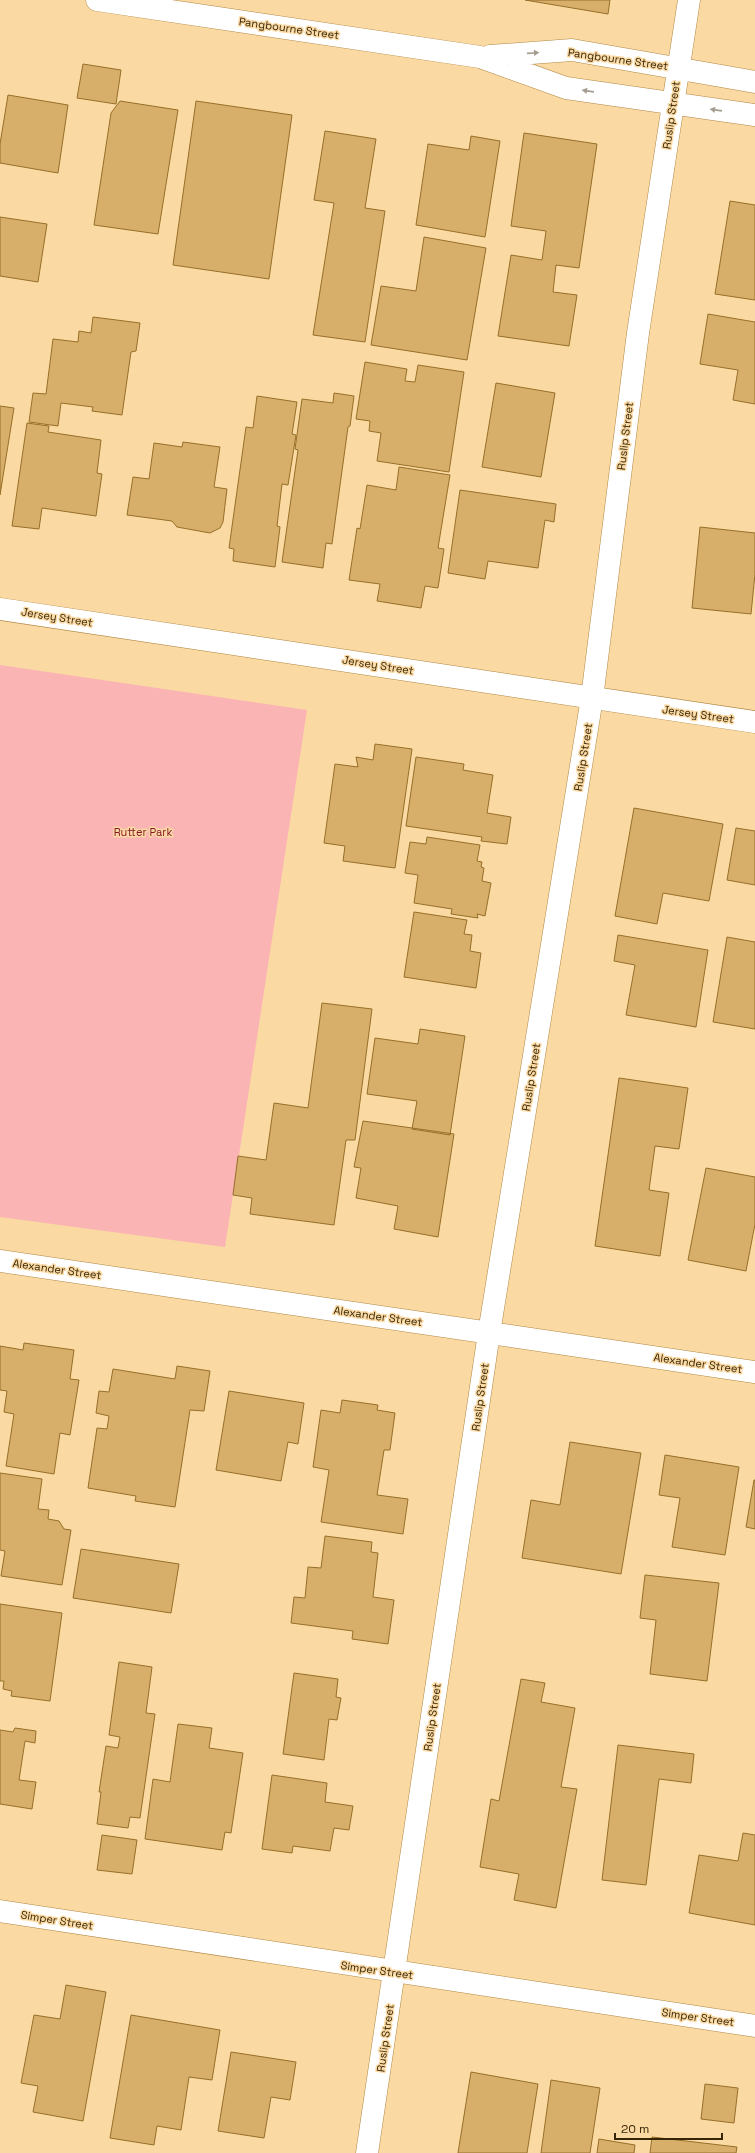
<svg xmlns="http://www.w3.org/2000/svg" width="755" height="2153" font-family="'Space Grotesk',sans-serif">
<rect width="100%" height="100%" fill="#fbd9a3"/>
<path fill="#fab4b4" d="M0,665L307,710L225,1247L0,1217Z"/>
<path fill="#d8af6a" stroke="#966f28" d="M525,0H610L608,14Z
M83,64L121,70L116,104L77,98Z
M8,95L68,105L58,173L0,163V144Z
M120,101L178,110L158,234L94,225L111,113Z
M196,101L292,115L269,279L173,265Z
M325,131L376,139L365,208L385,211L365,342L313,335L334,203L314,200Z
M524,133L597,144L579,268L556,265L553,292L577,295L569,346L498,336L511,255L542,260L546,231L511,226Z
M471,136L500,141L485,237L416,225L428,144L469,150Z
M730,201L755,205V300L715,294Z
M0,217L47,224L38,282L0,276Z
M424,237L486,248L467,360L371,345L381,286L416,291Z
M708,314L755,322V404L733,400L738,370L700,364Z
M93,317L140,323L136,351L131,352L122,415L92,411L93,407L61,403L58,426L29,422L33,393L46,394L53,339L78,342L79,331L91,333Z
M365,362L407,369L405,381L415,382L418,365L464,372L449,472L377,461L381,433L369,431L370,421L356,419Z
M496,383L555,393L541,477L482,467Z
M334,393L354,396L350,426L348,427L332,544L326,543L323,568L282,562L298,450L295,449L302,399L333,403Z
M257,396L297,402L292,434L296,435L288,485L282,484L277,526L280,527L275,567L233,561L234,549L229,548L246,427L253,428Z
M0,406L14,408L0,495Z
M27,423L49,426L48,432L101,440L97,473L102,474L96,516L42,508L39,529L12,526Z
M183,442L220,447L214,487L227,489L223,522L220,528L210,533L177,527L172,521L127,515L133,477L149,479L154,443L182,447Z
M399,467L450,475L438,548L444,549L438,588L425,586L421,608L377,601L380,584L349,580L357,528L360,529L367,485L396,490Z
M460,490L556,504L554,522L545,520L538,568L488,561L485,579L448,573Z
M700,527L755,533V574L751,614L692,608Z
M375,744L412,749L395,868L343,861L345,846L324,843L335,764L358,767L356,757L373,760Z
M416,757L464,764L463,770L493,775L487,813L511,817L507,844L481,841L482,837L406,826Z
M634,808L723,824L709,901L663,893L657,924L615,916Z
M736,828L755,831V885L727,880Z
M427,837L480,845L477,861L482,862L481,867L484,868L482,881L491,883L485,916L477,914L478,918L451,914L452,909L414,903L418,875L405,873L410,842L426,844Z
M414,912L467,920L464,934L472,935L470,951L481,953L476,988L404,977Z
M618,935L708,950L696,1027L626,1015L635,965L614,961Z
M727,937L755,942V1029L713,1022Z
M322,1003L372,1009L355,1140H346L334,1225L250,1214L252,1198L233,1195L238,1156L266,1160L274,1103L308,1108Z
M420,1029L465,1036L450,1135L412,1129L417,1101L367,1094L375,1038L418,1044Z
M619,1078L688,1088L679,1149L655,1146L649,1190L669,1193L660,1256L595,1246Z
M363,1121L454,1134L438,1237L394,1229L398,1206L356,1198L361,1168L354,1167Z
M706,1168L755,1177V1224L746,1271L688,1260Z
M24,1343L74,1350L70,1379L79,1380L70,1435L60,1433L54,1474L6,1466L14,1414L4,1412L7,1391L0,1390V1346L23,1350Z
M177,1366L210,1371L204,1411L190,1410L175,1507L135,1501L136,1496L88,1488L97,1428L107,1429L109,1416L96,1413L99,1391L109,1392L113,1369L175,1379Z
M229,1391L304,1403L298,1444L288,1442L281,1481L216,1470Z
M342,1400L378,1405L377,1410L395,1413L390,1450H384L377,1495L408,1499L403,1534L321,1522L329,1470L313,1467L321,1410L340,1413Z
M570,1442L641,1453L621,1574L522,1558L531,1500L560,1505Z
M665,1455L739,1467L725,1555L672,1547L680,1498L659,1495Z
M0,1473L42,1479L38,1509L49,1510L48,1519L59,1521L64,1529L71,1530L62,1585L1,1576L5,1551L0,1550Z
M754,1480H755V1529L746,1527Z
M325,1536L372,1542L371,1552L378,1553L373,1597L394,1600L388,1644L352,1639L353,1631L291,1623L294,1597L305,1598L308,1567L321,1568Z
M81,1549L179,1564L171,1613L73,1598Z
M645,1575L719,1583L707,1681L650,1674L656,1620L640,1618Z
M0,1604L62,1613L50,1701L11,1696L12,1691L3,1689L4,1681H0Z
M119,1662L152,1667L146,1713L155,1714L140,1818L130,1817L128,1828L97,1824L101,1792H99L106,1746L118,1748L120,1737L109,1735Z
M294,1673L338,1679L336,1697L341,1698L337,1720L329,1719L324,1760L283,1754Z
M521,1679L545,1683L541,1702L575,1708L561,1787L577,1789L556,1908L514,1900L519,1874L480,1867L491,1799L499,1801Z
M178,1724L212,1728L209,1748L243,1753L231,1833L225,1832L222,1850L145,1839L153,1779L170,1782Z
M15,1728L36,1731L35,1743L25,1741L19,1780L36,1782L32,1809L0,1804V1730L13,1732Z
M618,1745L694,1754L691,1783L659,1779L646,1885L602,1880Z
M272,1775L327,1783L325,1802L353,1806L349,1830L334,1828L330,1851L293,1846L292,1853L262,1849Z
M743,1833L755,1835V1925L689,1913L699,1855L738,1861Z
M102,1835L137,1840L132,1874L97,1870Z
M66,1985L106,1992L83,2121L33,2112L38,2086L21,2083L34,2015L60,2019Z
M131,2015L220,2030L212,2080L189,2077L181,2130L157,2126L154,2145L110,2138Z
M231,2052L296,2062L290,2100L271,2097L264,2138L218,2131Z
M471,2072L538,2084L527,2153H458Z
M551,2080L600,2088L590,2153H541Z
M705,2084L738,2088L734,2123L701,2119Z
M652,2137L737,2147L736,2153H650Z
M599,2139L635,2145L634,2153H597Z"/>
<g fill="none" stroke-linecap="round" stroke-linejoin="round">
<defs>
<path id="minor" d="M97,0L480,57L566,88L755,115
M490,56L572,50L755,82
M0,609L755,722
M0,1261L755,1372
M0,1911L755,2026
M367,2153L489,1333L592,698L638,333L689,0"/>
</defs>
<use href="#minor" stroke="#b08844" stroke-width="23"/>
<use href="#minor" stroke="#fff" stroke-width="22"/>
</g>
<defs><path id="oneway-solid" d="M-6-.8H1V-3.2L6.5 0L1 3.2V.8H-6Z"/></defs>
<g fill="#a59d90">
<use href="#oneway-solid" transform="translate(533 53) rotate(-4)"/>
<use href="#oneway-solid" transform="translate(588 91) rotate(-172)"/>
<use href="#oneway-solid" transform="translate(716 110) rotate(-172)"/>
</g>
<g text-anchor="middle" stroke-width="3" stroke-linejoin="round" paint-order="stroke">
<g font-size="11" fill="#362608" stroke="#fbd9a3">
<text transform="translate(289 28) rotate(8)" y="4">Pangbourne Street</text>
<text transform="translate(618 59) rotate(8)" y="4">Pangbourne Street</text>
<text transform="translate(671 115) rotate(-82)" y="4">Ruslip Street</text>
<text transform="translate(625 436) rotate(-83)" y="4">Ruslip Street</text>
<text transform="translate(57 617) rotate(9)" y="4">Jersey Street</text>
<text transform="translate(378 665) rotate(9)" y="4">Jersey Street</text>
<text transform="translate(698 714) rotate(8)" y="4">Jersey Street</text>
<text transform="translate(583 757) rotate(-81)" y="4">Ruslip Street</text>
<text transform="translate(531 1077) rotate(-81)" y="4">Ruslip Street</text>
<text transform="translate(57 1269) rotate(8)" y="4">Alexander Street</text>
<text transform="translate(378 1316) rotate(8)" y="4">Alexander Street</text>
<text transform="translate(698 1363) rotate(8)" y="4">Alexander Street</text>
<text transform="translate(480 1397) rotate(-82)" y="4">Ruslip Street</text>
<text transform="translate(432 1717) rotate(-82)" y="4">Ruslip Street</text>
<text transform="translate(57 1920) rotate(9)" y="4">Simper Street</text>
<text transform="translate(377 1970) rotate(8)" y="4">Simper Street</text>
<text transform="translate(698 2017) rotate(8)" y="4">Simper Street</text>
<text transform="translate(385 2038) rotate(-82)" y="4">Ruslip Street</text>
</g>
<g font-size="11" fill="#841728" stroke="#fbd9a3">
<text x="143" y="836">Rutter Park</text>
</g>
</g>
<path d="M615 2133v6h107v-6" fill="none" stroke="#362608" stroke-width="2"/>
<text x="621" y="2133" font-size="12" fill="#362608" stroke="#fbd9a3" stroke-width="3" paint-order="stroke">20 m</text>
</svg>
